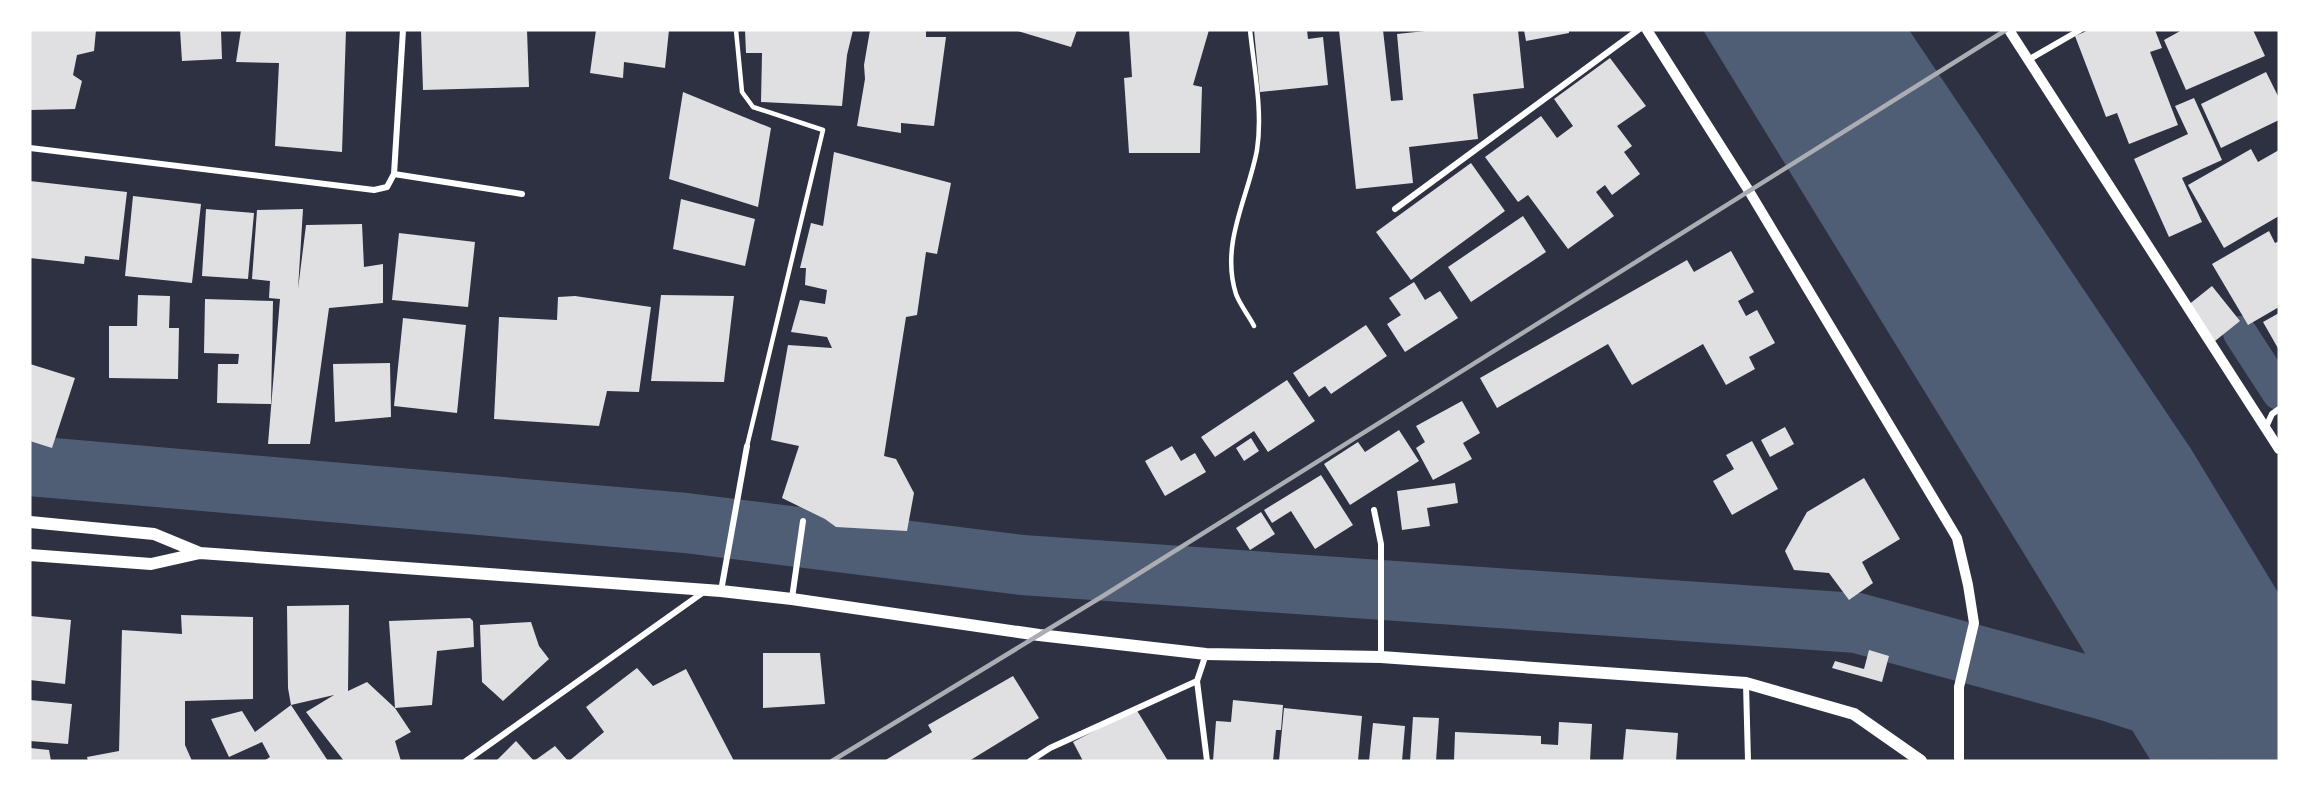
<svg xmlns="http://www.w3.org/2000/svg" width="2309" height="791" font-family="Lato,sans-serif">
<rect width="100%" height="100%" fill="#2d3142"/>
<path fill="#4f5d75" d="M1703,30H1909L2191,449L2279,594V761H2151Z"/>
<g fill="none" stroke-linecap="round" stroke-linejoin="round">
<path stroke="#4f5d75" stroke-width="34" d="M2240,333L2279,393"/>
<path stroke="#4f5d75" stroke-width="60" d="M30,466L686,523L1022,565L1857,623L2108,691L2279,747"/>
</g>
<path fill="#e0e0e3" d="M30,30H96L94,51L77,55L73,75L82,81L75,109L30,110Z
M180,30H221L222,59L182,61Z
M241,30H346L342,152L275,146L279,63L236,62Z
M421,30H527L529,87L423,90Z
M596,30H669L665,68L624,62L623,78L590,73Z
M745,30H853L847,55L842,106L761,102L762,53H746Z
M870,30H926V37H946L934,126L901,123V133L857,126L865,79L864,65Z
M1014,30H1077L1071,47Z
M1129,30H1209L1193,85L1202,87L1200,153H1129L1124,78L1132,77Z
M1254,30H1307L1308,39L1323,37L1328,85L1260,92Z
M1339,30H1383L1391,101L1403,100L1397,34L1435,30H1518L1524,88L1473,94L1478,139L1409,147L1413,183L1356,189Z
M1524,30H1569V33L1526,41Z
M2089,30H2155L2162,48L2150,52L2178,125L2129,144L2117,113L2106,117L2075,36Z
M2182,30H2253L2265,56L2186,90L2164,40Z
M1610,58L1646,106L1617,126L1632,146L1624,152L1640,174L1612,195L1605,185L1596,192L1614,216L1568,249L1528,195L1518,202L1485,157L1541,116L1557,138L1573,126L1554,99Z
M2266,72L2279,98V120L2221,148L2201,104Z
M683,92L771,128L758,207L669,179Z
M2194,98L2222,160L2182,178L2202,222L2169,237L2134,159L2188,134L2175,106Z
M2251,149L2258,162L2279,150V216L2224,248L2188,185Z
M834,152L951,183L937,254L926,252L917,315L906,317L884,456L896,459L914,493L907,531L836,527L825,519L782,498L799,446L771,440L788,345L832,348L827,337L791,332L800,300L825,304L827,290L805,285L806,268H800L811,223L823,226Z
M1471,163L1505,211L1411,280L1376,232Z
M30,181L127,192L119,260L85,256L84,264L30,258Z
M133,196L201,204L192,283L125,276Z
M681,199L755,219L745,266L673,249Z
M206,209L254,213L248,279L202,276Z
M303,209L298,289L306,225L362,224L364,267L383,264V303L329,308L310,444H268L280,299L269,298L270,281L252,279L257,210Z
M1523,216L1546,252L1471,302L1448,267Z
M2269,231L2275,243L2279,241V307L2248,325L2212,264Z
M399,233L475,242L468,307L392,300Z
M1731,251L1754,292L1738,301L1746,316L1757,310L1775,343L1749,357L1755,369L1726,385L1703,344L1632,385L1608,344L1497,408L1480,378L1687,260L1694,272Z
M1414,282L1425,300L1440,291L1458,318L1405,352L1387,324L1401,315L1389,298Z
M2212,286L2240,321L2215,341L2187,306Z
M138,295L170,296L169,328H179L178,379L109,378V326H137Z
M661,295L734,296L724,382L651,381Z
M575,296L651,307L639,392L607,391L599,426L494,419L499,317L557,320L558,297Z
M205,299L273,301L271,404L217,403L218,364H238L239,354L204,353Z
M2279,313V350L2263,322Z
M403,318L466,325L457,413L394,406Z
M1366,325L1387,356L1331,394L1325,386L1309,397L1293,373Z
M390,363L391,417L335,422L333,364Z
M30,364L75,378L52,448L30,441Z
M1287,380L1315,421L1268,452L1254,431L1215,457L1201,437Z
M1462,401L1480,433L1463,443L1472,459L1433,480L1416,448L1425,442L1416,426Z
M1785,427L1794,444L1770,457L1761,440Z
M1399,430L1419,461L1350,505L1324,464L1358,442L1365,452Z
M1251,438L1259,451L1244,461L1236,448Z
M1752,441L1778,489L1732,515L1713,481L1734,469L1726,455Z
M1172,446L1181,461L1195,453L1206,472L1165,496L1145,461Z
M1321,475L1353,525L1315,549L1291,511L1272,523L1264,510Z
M1864,478L1900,539L1862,562L1873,583L1849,600L1829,573L1794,570L1785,551L1807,512Z
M1455,483L1458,503L1427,508L1430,526L1402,530L1397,491Z
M1261,512L1275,534L1250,550L1236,528Z
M349,605L348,691L367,682L395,708L411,732L395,741L401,761H344L306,712L334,695L291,705L288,688L287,606Z
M181,615L253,617V699L185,701V745L192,761H88L87,757L119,751L122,630L182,634Z
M30,616L71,620L65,684L30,680Z
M470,618L473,621L474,647L437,651L432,705L395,708L389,621Z
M531,622L539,646L549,659L503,701L482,682L480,625Z
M1869,650L1889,656L1882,682L1832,668L1835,661L1864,669Z
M763,653H820L825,704L763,708Z
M637,668L653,686L686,669L734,761H569L604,732L586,707Z
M1013,676L1039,718L969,761H884L932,732L928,725Z
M30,700L72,704L68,744L30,741Z
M1233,700L1283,705L1281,730H1276L1273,761H1213L1216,721L1231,722Z
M291,705L328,761H264L270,757L262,742L229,757L211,719L242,711L255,732Z
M1284,708L1362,716L1358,761H1279Z
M1136,709L1168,761H1083L1073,742Z
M1413,717L1439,718L1436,761H1410Z
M1559,722L1592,724L1590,761H1454L1455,732L1541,736V744L1558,745Z
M1373,723L1405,726L1402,761H1369Z
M1626,729L1678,733L1676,761H1623Z
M516,741L534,761H496Z
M555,746L568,761H534Z
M30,748L49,750L51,761H30Z"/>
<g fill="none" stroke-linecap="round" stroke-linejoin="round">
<path stroke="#fff" stroke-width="4.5" d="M736,30L742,92L753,107L823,130L747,446
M1250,30C1254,69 1263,111 1257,150C1248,198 1220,244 1236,294C1240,305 1249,316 1254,326"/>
<path stroke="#fff" stroke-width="6" d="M2028,60L2080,30
M30,148L374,190L387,187L394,174L403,30
M394,174L522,194
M1395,209L1638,30
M2266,427L2272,414L2279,409
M1374,510L1381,544V657
M721,591L747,446
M792,598L803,521
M1206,654L1197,681L1207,761
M1746,684L1748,761
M466,761L705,591
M1030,761L1050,748L1197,681"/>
<path stroke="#fff" stroke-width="10" d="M1647,30L1749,191L1957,538L1968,585L1974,623L1959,687V761
M2009,30L2279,449"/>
<path stroke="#fff" stroke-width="12" d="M30,522L154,534L200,553
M30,555L151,564L200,553L721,591L792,599L1039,635L1206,654L1381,657L1746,683L1854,714L1921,761"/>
<path stroke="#abadb3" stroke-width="4.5" d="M832,761L1103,596L2006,30"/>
</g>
<rect width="2309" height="791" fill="none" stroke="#ffffff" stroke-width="63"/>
</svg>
